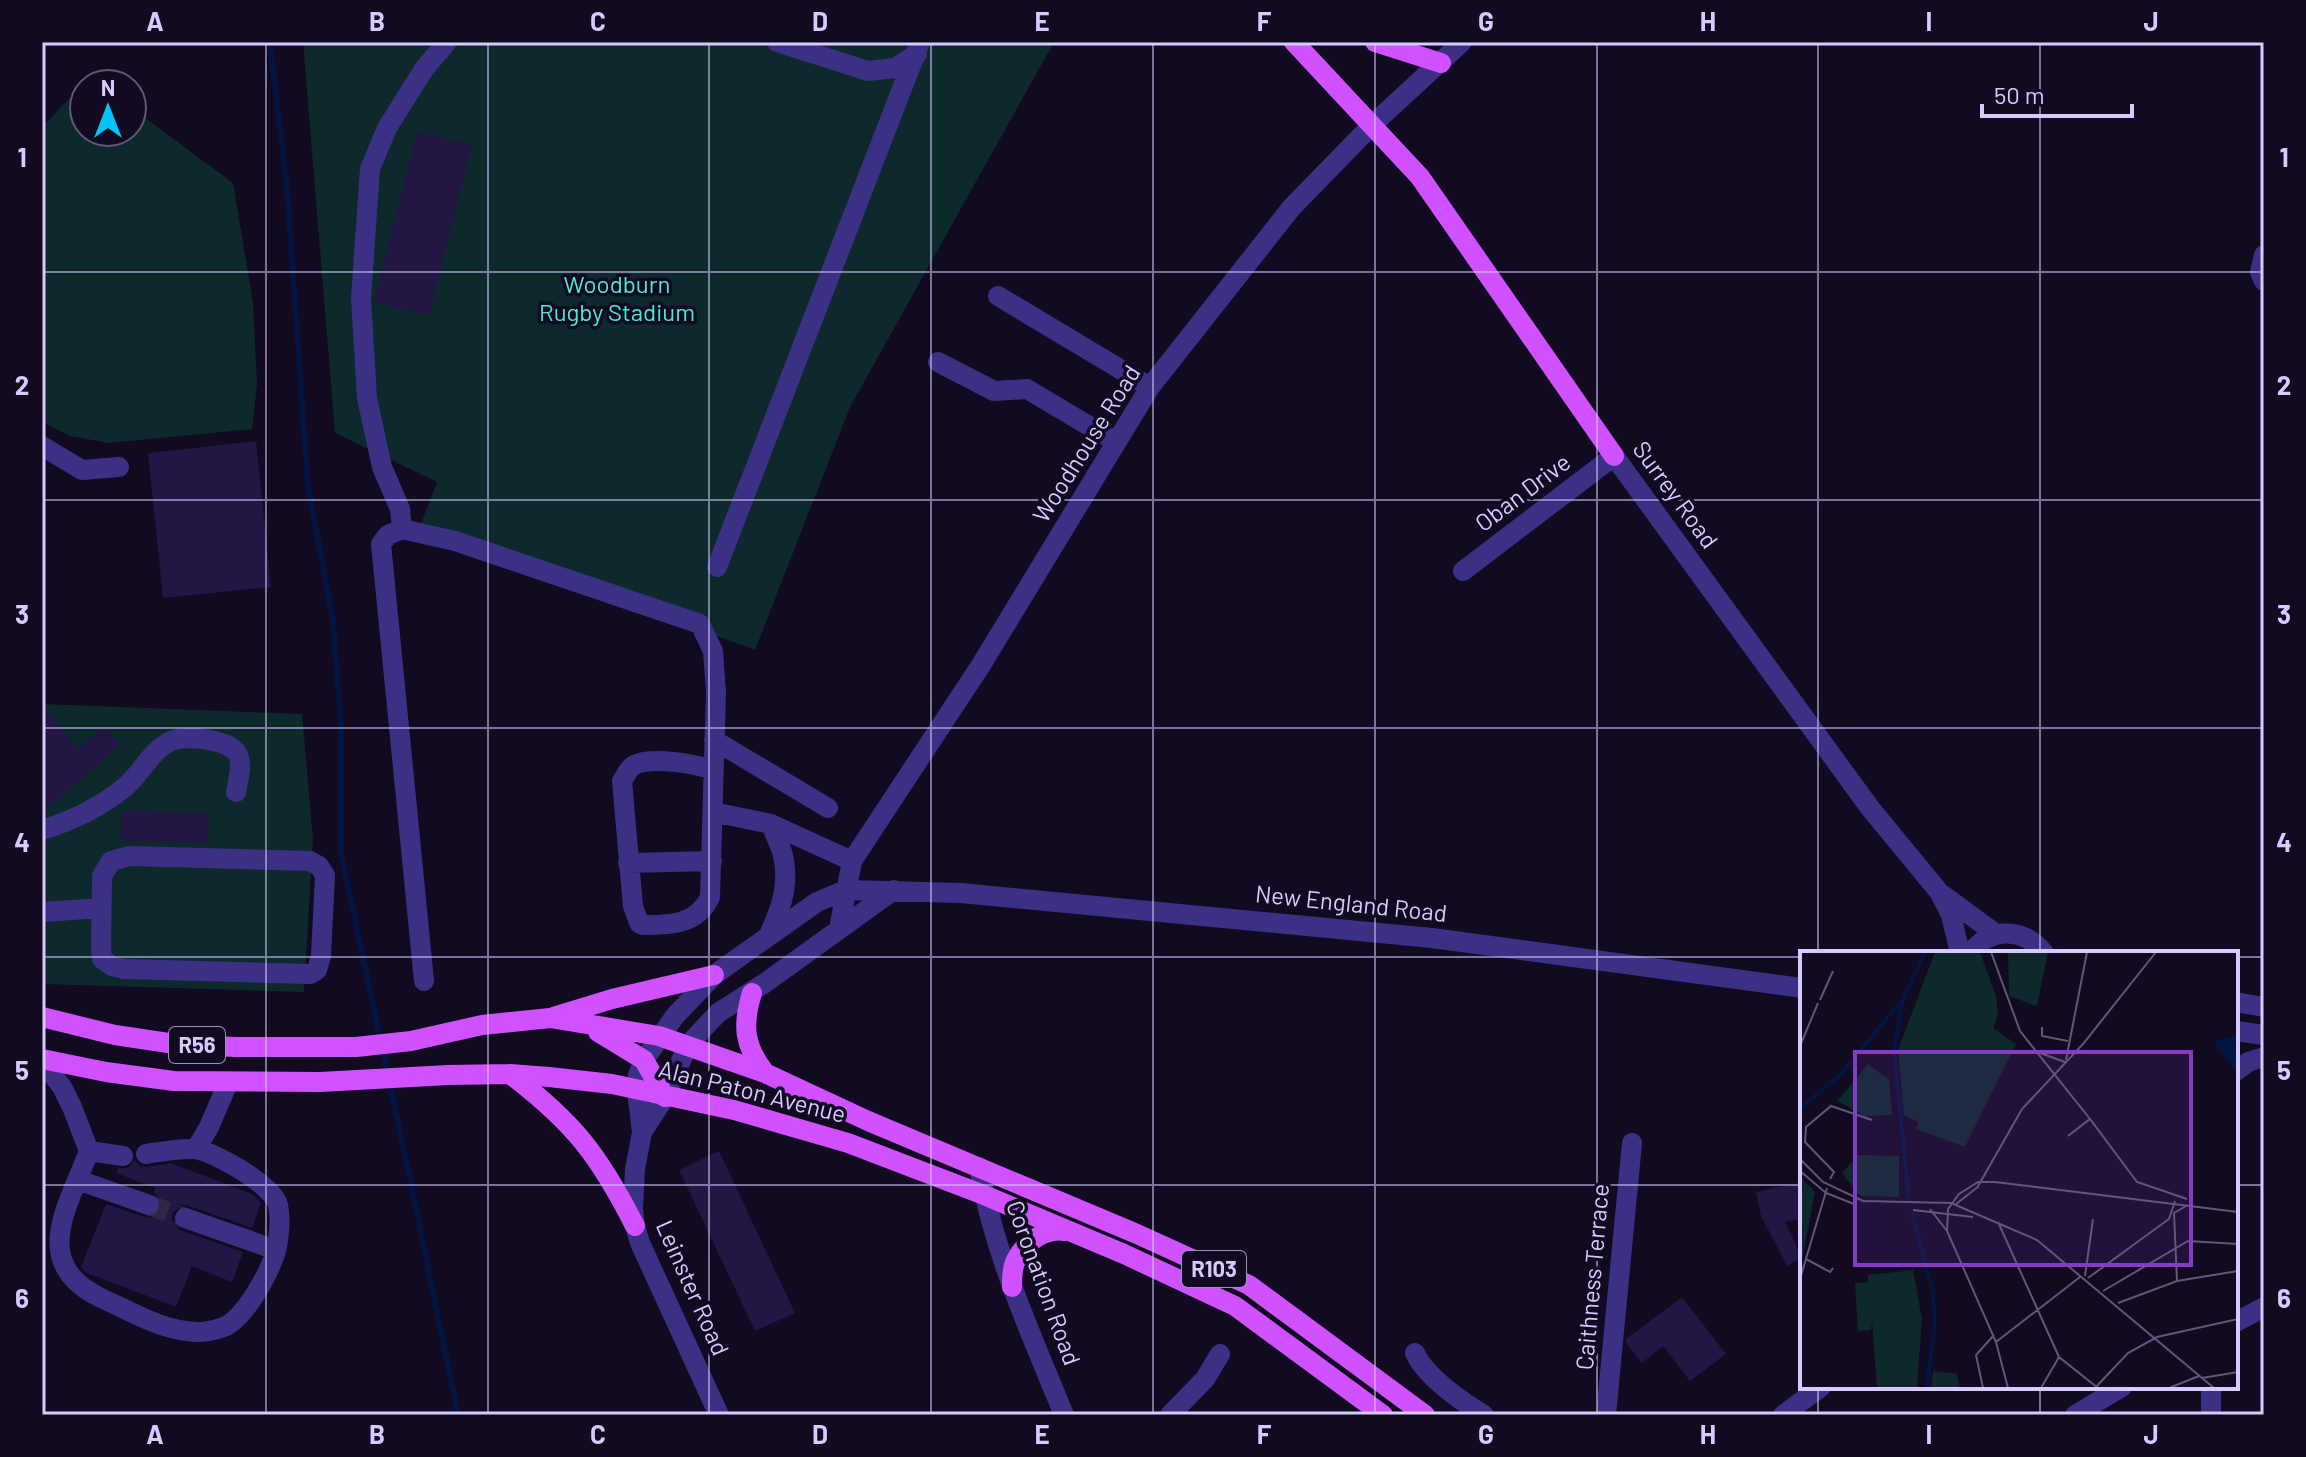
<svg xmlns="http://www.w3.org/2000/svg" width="2306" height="1457" font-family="Barlow,sans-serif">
<rect width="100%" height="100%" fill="#110a21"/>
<path fill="#0d292b" d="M303,42H1054L850,407L755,650L420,527L437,482L335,433Z
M90,77L99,84H84V132H132V108L233,183L253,303L257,385L252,429L109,443L70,436L42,422V127Z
M42,704L302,714L313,839L304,992L42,984Z"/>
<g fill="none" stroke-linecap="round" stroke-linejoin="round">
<path stroke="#041440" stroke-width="6" d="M270,42L287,188L308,486L333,621L341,724V854L412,1189L458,1415"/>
</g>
<path fill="#231544" d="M417,132L472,145L429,316L374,302Z
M256,441L271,587L163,598L148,453Z
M42,706L78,749L105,727L121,745L42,812Z
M122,810L209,813L208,843L121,840Z
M719,1151L795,1313L755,1331L679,1170Z
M135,1160L140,1166L147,1167L171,1163L252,1194L261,1203L252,1228L189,1206L182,1205L173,1213L172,1221L180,1230L243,1252L232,1282L192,1266L176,1307L87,1273L81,1267L106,1204L145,1217L152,1218L161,1210L162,1202L154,1193L155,1188L116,1173L118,1168H128Z
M1802,1182V1218L1785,1222L1802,1258L1787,1266L1761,1216L1756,1192Z
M1682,1297L1726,1354L1690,1381L1663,1346L1642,1363L1626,1343V1339Z"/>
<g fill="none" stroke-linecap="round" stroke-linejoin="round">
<path stroke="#2f2742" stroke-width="20" stroke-dasharray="20 10" stroke-linecap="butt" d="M149,1205L185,1218"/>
<path stroke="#3c3085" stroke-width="20" d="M777,42L868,71L895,68L917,54
M2264,255L2260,272L2264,281
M998,296L1150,387
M938,362L994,391L1027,389L1116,442
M42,446L82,470L119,467
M402,529L400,509L382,467L367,398L361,298L370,169L387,128L424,69L447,42
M717,567L920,42
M1463,571L1614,456L1870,808L1940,893L1951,915L1960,953
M714,740L828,808
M713,812L771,824L852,861
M42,830C71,821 101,807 125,787C141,774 150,752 169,742C183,734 231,739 238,755C243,766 238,780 236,792
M130,856L310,861L319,866L325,875L321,956L317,970L310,974L124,969L112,966L102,959L101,949L102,876L111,861Z
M628,863L712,861
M1943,895L1996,934
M42,912L101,908
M839,929L852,861L981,665L1150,387L1292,207L1373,124L1462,42
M768,937C779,913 789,889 784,861C783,849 775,836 771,824
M1971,953C1991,926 2024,928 2044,953
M424,981L381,544L388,535L402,529L455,541L700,624L713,651L716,692L710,897C697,925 670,925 643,925L639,923L633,906L622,781C626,776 628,768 634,765C652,756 695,764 713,770
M2236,1002L2264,1007
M2236,1031L2264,1035
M42,1061L62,1087L72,1107L89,1151C68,1207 29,1263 101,1298C132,1312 164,1332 199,1332C207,1332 221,1329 228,1325C247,1313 268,1275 275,1254C279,1241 281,1219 278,1205C273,1185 214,1151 194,1149C179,1148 161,1152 146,1154
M2236,1071L2248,1062L2264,1057
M642,1132L665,1097L688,1045L718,1013L765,983L894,890
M196,1149L209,1127L228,1083
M89,1151L123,1156
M979,1167C994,1254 1031,1334 1064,1415
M78,1180L149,1205
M185,1218L276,1250
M2236,1322L2264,1307
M1415,1353C1425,1376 1462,1402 1484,1415
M2211,1387V1415
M719,1415L640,1243L635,1226L633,1208L635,1169L642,1132L637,1090L638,1075L644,1060L675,1016L714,975L817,902L846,890L961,893L1432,938L1802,988
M1170,1415L1205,1379L1220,1354
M1606,1415L1632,1143
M1783,1415L1821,1387
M2075,1415L2122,1387"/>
<path stroke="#d051ff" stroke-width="20" d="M1294,42L1420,177L1614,456
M1375,42L1441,63
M752,993C742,1025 744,1046 765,1073
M42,1017L115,1035L175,1044L235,1047H356L411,1041L482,1025L550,1018L659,1036L765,1073L868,1121L1137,1234L1249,1285L1425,1415
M553,1017L612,999L714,975
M598,1032L644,1060L665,1097
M42,1059L106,1072L174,1081L320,1082L448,1075L510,1074L549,1077L612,1084L734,1110L848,1143L984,1195L1124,1254L1235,1306L1383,1415
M510,1074C574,1123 599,1155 635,1226
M1012,1287C1012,1278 1012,1268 1016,1260C1025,1242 1045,1228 1065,1231"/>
</g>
<path fill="none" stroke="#d6caff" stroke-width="2" stroke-opacity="0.55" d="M266,42V1415M488,42V1415M709,42V1415M931,42V1415M1153,42V1415M1375,42V1415M1597,42V1415M1818,42V953M2040,42V953M42,272H2264M42,500H2264M42,728H2264M42,957H1802M2236,957H2264M42,1185H1802M2236,1185H2264M1818,1387V1415M2040,1387V1415"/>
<g text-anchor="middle" stroke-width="7" stroke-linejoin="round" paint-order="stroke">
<g fill="#110a21" stroke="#9b90bc" stroke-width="2">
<rect x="169" y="1027" width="56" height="36" rx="6"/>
<rect x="1182" y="1251" width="64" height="36" rx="6"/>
</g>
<g font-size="22" font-weight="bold" fill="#d6caff">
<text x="197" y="1053">R56</text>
<text x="1214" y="1277">R103</text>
</g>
<g font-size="24" fill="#4aebd3" stroke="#110a21">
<text x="617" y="293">Woodburn<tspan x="617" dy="28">Rugby Stadium</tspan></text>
</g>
<g font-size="24" fill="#d6caff" stroke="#110a21">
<text transform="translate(1087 444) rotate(-58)" y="8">Woodhouse Road</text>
<text transform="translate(1523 493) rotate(-37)" y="8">Oban Drive</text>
<text transform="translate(1675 495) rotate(54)" y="8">Surrey Road</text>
<text transform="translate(1351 904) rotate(6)" y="8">New England Road</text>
<text transform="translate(752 1092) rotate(14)" y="8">Alan Paton Avenue</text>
<text transform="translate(1593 1277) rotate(-85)" y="8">Caithness Terrace</text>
<text transform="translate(1043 1283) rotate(70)" y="8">Coronation Road</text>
<text transform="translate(692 1288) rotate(66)" y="8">Leinster Road</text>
</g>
</g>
<g transform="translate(1800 951)">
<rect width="438" height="438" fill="#110a21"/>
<path d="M135,1H180L196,45L198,63L193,77L216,93L165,196L116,178L118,171L104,164L98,99ZM208,1H248L237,55L209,45ZM68,113L89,128L92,164L65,165L37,150ZM58,204L99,205V246L60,245L42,222ZM0,225L15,241L0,320ZM113,319L122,368L117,437H77L72,370L71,379L58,380L55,332L68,331V324ZM133,420L157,423L160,437H131Z" fill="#0d292b"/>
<path d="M438,84V119L436,120L413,91Z" fill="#041440"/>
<path fill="none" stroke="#041440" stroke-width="4" d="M103,48L94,99L109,248M0,157L40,124L103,48L125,1M112,262L133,340L135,371L127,437"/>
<path fill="none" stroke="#60577a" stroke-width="2" d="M191,1L220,80L290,168M20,49L33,20M242,76V85L268,90M0,95L18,52M240,102L265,111M266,109L287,1M268,185L290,168L337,231L387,248M0,208L23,231L63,250L151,252L237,289L414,437M0,220L26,242L54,253M30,228L34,221L5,191L6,176L31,155L72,169M177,237L222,158L283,93L356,1M156,253L179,235M130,258L147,280M113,259L173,266M198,271L259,406L298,437M6,308L30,321L33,317M285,325L293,268M288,327L369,268L375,250M0,328L27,237M377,330L374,262L388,254M303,340L388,290L438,293M318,352L377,330L438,320M196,391L280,326M402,427L438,421M183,437L176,404L194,384M208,437L196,391L147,280L148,258L159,243L178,231H195L438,261M241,437L259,406M295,437L328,402L357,386L438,368M369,437L399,425"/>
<path fill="#843cc5" fill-opacity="0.15" stroke="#843cc5" stroke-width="4" d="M55,101H391V314H55Z"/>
<rect width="438" height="438" fill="none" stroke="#d6caff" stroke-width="4"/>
</g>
<rect width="2306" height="1457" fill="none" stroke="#110a21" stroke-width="88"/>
<g transform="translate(108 108)"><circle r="38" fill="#110a21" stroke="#60577a" stroke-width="2"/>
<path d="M0-6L14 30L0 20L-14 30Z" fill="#00c4f5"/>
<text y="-12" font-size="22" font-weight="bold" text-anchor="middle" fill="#d6caff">N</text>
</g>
<path d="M1982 104v12h150v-12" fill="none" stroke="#d6caff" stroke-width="4"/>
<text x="1994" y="104" font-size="24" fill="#d6caff" stroke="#110a21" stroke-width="6" paint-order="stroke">50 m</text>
<rect x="44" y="44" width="2218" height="1369" fill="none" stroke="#d6caff" stroke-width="3"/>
<g font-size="26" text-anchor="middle" font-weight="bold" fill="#d6caff">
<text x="155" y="31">A</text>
<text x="377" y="31">B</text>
<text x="598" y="31">C</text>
<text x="820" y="31">D</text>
<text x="1042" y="31">E</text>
<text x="1264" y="31">F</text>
<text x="1486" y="31">G</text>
<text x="1708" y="31">H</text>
<text x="1929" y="31">I</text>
<text x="2151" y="31">J</text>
<text x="22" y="167">1</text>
<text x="2284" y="167">1</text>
<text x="22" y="395">2</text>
<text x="2284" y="395">2</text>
<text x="22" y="624">3</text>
<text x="2284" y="624">3</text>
<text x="22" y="852">4</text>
<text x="2284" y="852">4</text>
<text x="22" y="1080">5</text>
<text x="2284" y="1080">5</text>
<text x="22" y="1308">6</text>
<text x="2284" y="1308">6</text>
<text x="155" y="1444">A</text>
<text x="377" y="1444">B</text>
<text x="598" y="1444">C</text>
<text x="820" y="1444">D</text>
<text x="1042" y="1444">E</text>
<text x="1264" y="1444">F</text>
<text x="1486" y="1444">G</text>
<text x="1708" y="1444">H</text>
<text x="1929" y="1444">I</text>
<text x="2151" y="1444">J</text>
</g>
</svg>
